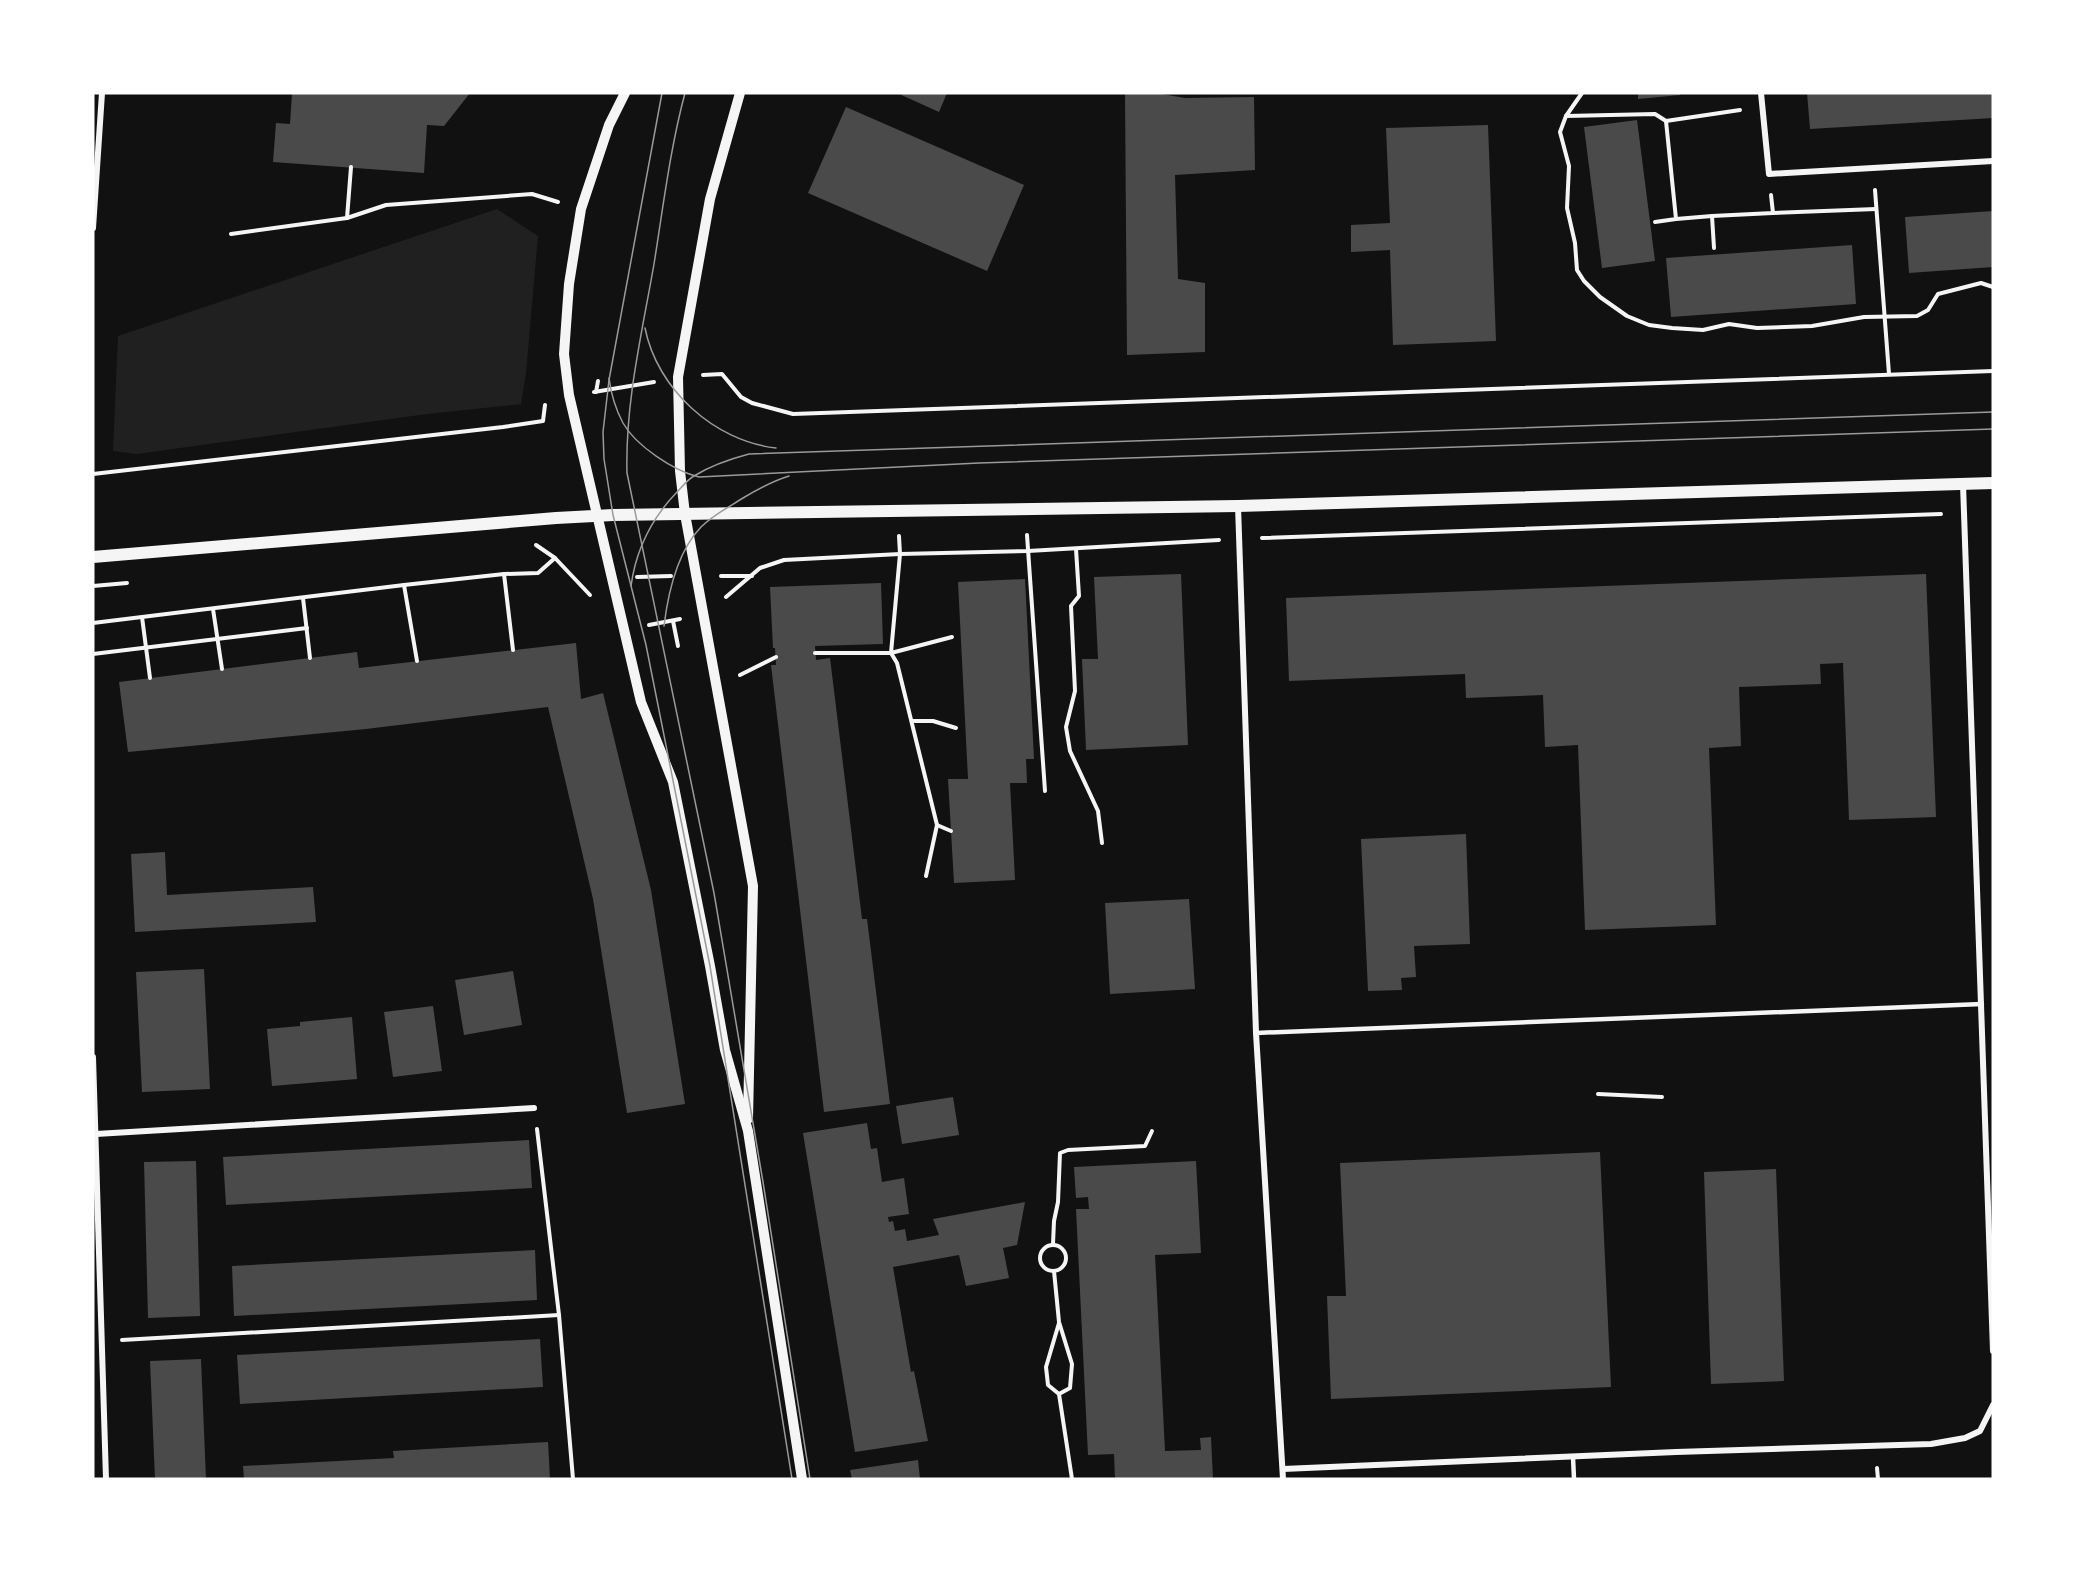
<svg xmlns="http://www.w3.org/2000/svg" width="2086" height="1572" font-family="'Asap Condensed',sans-serif">
	<style>
		.green { fill: #202020 }
		.building { fill: #4a4a4a }
		.lines { fill: none; stroke-linecap: round; stroke-linejoin: round }
		.path { stroke: #f5f5f5; stroke-width: 4 }
		.service { stroke: #f5f5f5; stroke-width: 4.5 }
		.minor { stroke: #f5f5f5; stroke-width: 6 }
		.tertiary { stroke: #f5f5f5; stroke-width: 10 }
		.secondary { stroke: #f5f5f5; stroke-width: 12 }
		.tram { stroke: #9a9a9a; stroke-width: 1.5 }
	</style>
	<rect width="100%" height="100%" fill="#111"/>
	<polygon class="green" points="497,209 538,236 526,373 521,404 427,414 137,454 113,451 118,336"/>
	<g class="building">
		<polygon points="292,93 470,93 444,126 427,125 424,173 273,162 276,123 290,124"/>
		<polygon points="897,93 947,93 939,112"/>
		<polygon points="1125,93 1156,93 1185,98 1254,97 1255,170 1175,175 1178,279 1205,283 1205,352 1127,355"/>
		<polygon points="1638,93 1680,93 1680,95 1638,99"/>
		<polygon points="1807,93 1993,93 1993,118 1810,129"/>
		<polygon points="846,107 1024,185 987,271 808,193"/>
		<polygon points="1637,120 1655,261 1602,268 1584,127"/>
		<polygon points="1488,125 1496,341 1393,345 1390,250 1351,252 1351,225 1390,223 1386,128"/>
		<polygon points="1993,211 1993,267 1909,273 1905,217"/>
		<polygon points="1852,245 1856,304 1671,317 1666,258"/>
		<polygon points="1181,574 1188,745 1086,750 1082,659 1098,659 1094,577"/>
		<polygon points="1926,574 1936,817 1849,820 1843,663 1820,664 1821,684 1739,687 1741,746 1709,748 1716,925 1585,930 1578,745 1545,747 1543,695 1466,698 1465,674 1289,681 1286,598"/>
		<polygon points="1025,579 1034,759 1026,759 1027,783 1010,783 1015,880 954,883 948,779 968,779 958,582"/>
		<polygon points="881,583 883,644 815,646 816,660 830,658 862,919 867,919 890,1104 824,1112 771,665 776,665 775,648 773,648 770,587"/>
		<polygon points="576,643 581,699 603,693 651,890 685,1104 627,1113 593,899 548,707 366,729 128,752 119,682 357,652 359,668"/>
		<polygon points="1466,834 1470,944 1414,946 1416,977 1401,978 1402,990 1368,991 1361,839"/>
		<polygon points="165,852 167,895 313,887 316,922 135,932 131,854"/>
		<polygon points="1189,899 1195,989 1110,994 1105,903"/>
		<polygon points="204,969 210,1089 142,1092 136,972"/>
		<polygon points="513,971 522,1025 464,1035 455,980"/>
		<polygon points="433,1006 442,1071 393,1077 384,1012"/>
		<polygon points="352,1017 357,1079 272,1086 267,1029 300,1026 300,1022"/>
		<polygon points="953,1097 959,1135 902,1144 896,1106"/>
		<polygon points="867,1123 871,1149 877,1148 882,1182 904,1178 909,1214 888,1217 889,1222 893,1221 895,1231 905,1229 907,1241 939,1235 933,1219 1025,1202 1017,1245 1003,1248 1009,1278 966,1286 959,1255 893,1267 911,1372 914,1371 928,1441 855,1452 803,1133"/>
		<polygon points="529,1140 532,1188 226,1205 223,1157"/>
		<polygon points="1600,1152 1611,1387 1331,1399 1327,1296 1346,1296 1340,1163"/>
		<polygon points="196,1161 200,1316 148,1318 144,1162"/>
		<polygon points="1196,1161 1201,1253 1155,1255 1165,1451 1201,1450 1200,1438 1211,1437 1213,1479 1115,1479 1114,1454 1088,1455 1076,1209 1089,1209 1088,1197 1076,1198 1074,1167"/>
		<polygon points="1776,1169 1784,1381 1711,1384 1704,1172"/>
		<polygon points="535,1250 537,1300 234,1316 232,1266"/>
		<polygon points="540,1339 543,1387 240,1404 237,1355"/>
		<polygon points="201,1359 206,1479 155,1479 150,1361"/>
		<polygon points="548,1442 550,1479 244,1479 243,1466 394,1458 393,1451"/>
		<polygon points="918,1460 920,1479 852,1479 850,1470"/>
	</g>
	<g class="lines">
		<g class="path">
			<polyline points="1582,93 1566,116 1560,132 1569,166 1567,208 1575,243 1577,270 1584,281 1600,297 1627,316 1649,325 1672,328 1703,330 1729,324 1757,328 1812,326 1864,317 1917,316 1928,310 1938,294 1981,283 1993,287"/>
			<polyline points="1566,116 1655,114 1666,121 1740,110"/>
			<polyline points="1875,190 1889,374"/>
			<polyline points="1773,213 1876,209"/>
			<polyline points="1712,216 1773,213 1771,195"/>
			<polyline points="347,218 351,167"/>
			<polyline points="1676,219 1712,216 1714,248"/>
			<polyline points="1655,222 1676,219 1666,121"/>
			<polyline points="231,234 347,218 386,205 532,194 558,202"/>
			<polyline points="703,375 722,374 741,397 752,403 793,414 1993,371"/>
			<polyline points="594,392 654,382"/>
			<polyline points="596,392 598,381"/>
			<polyline points="93,474 503,427 543,421 545,405"/>
			<polyline points="1027,535 1045,791"/>
			<polyline points="899,536 900,554 891,653 897,663 937,825 926,876"/>
			<polyline points="1262,538 1941,514"/>
			<polyline points="536,545 555,558 590,595"/>
			<polyline points="1076,549 1079,596 1071,606 1075,691 1066,727 1070,751 1098,811 1102,843"/>
			<polyline points="504,574 513,650"/>
			<polyline points="721,576 752,576"/>
			<polyline points="637,577 671,576"/>
			<polyline points="404,585 417,661"/>
			<polyline points="93,586 127,583"/>
			<polyline points="726,597 760,568 784,560 900,554 1028,551 1219,540"/>
			<polyline points="303,598 310,658"/>
			<polyline points="213,609 222,669"/>
			<polyline points="142,617 150,678"/>
			<polyline points="673,621 678,646"/>
			<polyline points="93,623 404,585 504,574 538,573 555,558"/>
			<polyline points="649,625 680,619"/>
			<polyline points="815,653 891,653 952,637"/>
			<polyline points="93,654 307,628"/>
			<polyline points="740,675 776,657"/>
			<polyline points="912,721 933,721 956,728"/>
			<polyline points="937,825 951,831"/>
			<polyline points="1598,1094 1662,1097"/>
			<polyline points="537,1129 559,1315 573,1479"/>
			<polyline points="1053,1244 1054,1221 1058,1202 1060,1153 1068,1150 1145,1146 1152,1131"/>
			<circle cx="1053" cy="1258" r="13"/>
			<polyline points="1054,1271 1059,1322 1072,1364 1070,1388 1059,1394 1072,1479"/>
			<polyline points="122,1340 559,1315"/>
			<polyline points="1059,1394 1048,1385 1046,1367 1059,1323"/>
			<polyline points="1877,1468 1878,1479"/>
		</g>
		<g class="service">
			<polyline points="1256,1033 1982,1004"/>
			<polyline points="1573,1457 1574,1479"/>
		</g>
		<g class="minor">
			<polyline points="1761,93 1769,174 1993,161"/>
			<polyline points="93,228 102,93"/>
			<polyline points="1963,484 1993,1351"/>
			<polyline points="1238,506 1256,1033 1283,1479"/>
			<polyline points="93,1057 106,1479"/>
			<polyline points="96,1134 534,1108"/>
			<polyline points="1283,1469 1676,1452 1931,1444 1965,1438 1980,1431 1993,1405"/>
		</g>
		<g class="tertiary">
			<polyline points="625,93 609,125 581,209 569,284 564,354 569,395 641,702 673,782 710,966 725,1050 748,1131 802,1479"/>
			<polyline points="740,93 710,199 678,377 680,471 685,514 753,886 748,1119"/>
		</g>
		<polyline class="secondary" points="93,557 556,518 613,515 1238,506 1993,483"/>
		<g class="tram">
			<polyline points="662,93 609,380 603,432 604,459 613,515 646,645 710,966 792,1479"/>
			<path d="M 685,93 C 670,149 663,208 654,264 C 642,333 625,403 627,473 L 714,893 L 763,1182 L 810,1479"/>
			<path d="M 645,328 C 657,389 714,441 776,448"/>
			<path d="M 609,378 C 611,394 615,408 623,423 C 636,446 674,471 699,477 L 979,463 L 1993,429"/>
			<path d="M 631,586 C 636,549 651,519 677,492 C 682,487 687,480 694,476 C 710,466 730,459 749,454 L 1993,412"/>
			<path d="M 664,626 C 668,593 677,552 701,527 C 713,515 729,507 743,498 C 758,489 773,481 789,476"/>
		</g>
	</g>
	<rect width="2086" height="1572" fill="none" stroke="#ffffff" stroke-width="189"/>
</svg>
